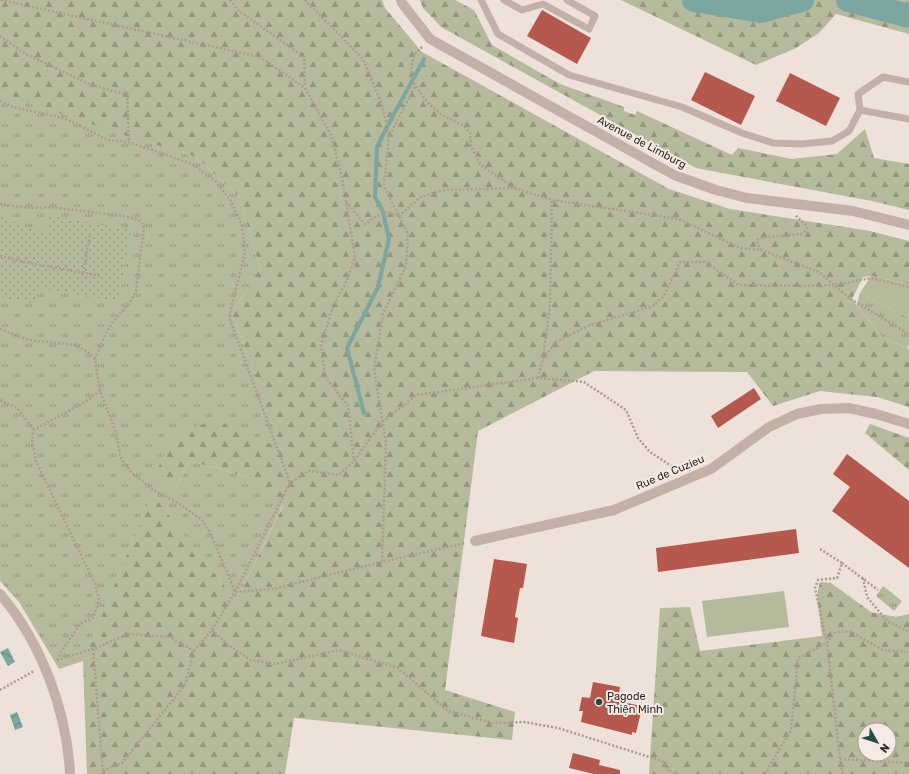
<svg xmlns="http://www.w3.org/2000/svg" width="909" height="774" font-family="Rubik,sans-serif">
	<style>
		.grass { fill: url(#grass-tufts) }
		.forest { fill: url(#forest-firs); fill-rule: evenodd }
		.garden { fill: url(#garden-dots) }
		.pitch { fill: #b4ba9b }
		.water { fill: url(#water-waves) }
		.lines { fill: none; stroke-linecap: round; stroke-linejoin: round }
		.stream { stroke: #7ca6a2; stroke-width: 4 }
		.river { stroke: #7ca6a2; stroke-width: 24 }
		.building { fill: #b5594e }
		.path { stroke: #af9a91; stroke-width: 2.5; stroke-dasharray: 2 2; stroke-linecap: butt }
		.service { stroke: #c3b0a7; stroke-width: 7 }
		.minor { stroke: #c3b0a7; stroke-width: 10 }
		.tertiary { stroke: #c3b0a7; stroke-width: 10 }
		.poi-dot { fill: #214c49; stroke: #f6ebe4; stroke-width: 1.5 }
		.labels { text-anchor: middle; stroke-width: 4; stroke-linejoin: round; paint-order: stroke }
		.street-label { font-size: 11px; fill: #312826; stroke: #f6ebe4 }
		.poi-label { font-size: 11px; fill: #312826; stroke: #f6ebe4; text-anchor: start }
	</style>
	<defs>
		<pattern id="grass-tufts" width="24" height="20" patternUnits="userSpaceOnUse"><rect width="24" height="20" fill="#b4ba9b"/><path d="M3 7l-1-3M5 7V3M7 7l1-3M15 17l-1-3M17 17v-4M19 17l1-3" fill="none" stroke="#93977e"/></pattern>
		<pattern id="forest-firs" width="22" height="20" patternUnits="userSpaceOnUse"><rect width="22" height="20" fill="#b4ba9b"/><path d="M5 1l3.5 6h-7zM16 11l3.5 6h-7z" fill="#93977e"/></pattern>
		<pattern id="garden-dots" width="8" height="8" patternUnits="userSpaceOnUse"><rect width="8" height="8" fill="#b4ba9b"/><path d="M2 2h.1M6 6h.1" fill="none" stroke="#93977e" stroke-width="1.8" stroke-linecap="round"/></pattern>
		<pattern id="water-waves" width="16" height="10" patternUnits="userSpaceOnUse"><rect width="16" height="10" fill="#7ca6a2"/><path d="M0 5q4-4 8 0t8 0" fill="none" stroke="#668784"/></pattern>
	</defs>
	<rect width="100%" height="100%" fill="#ede1d9"/>
	<g class="grass">
		<polygon points="0,93 196,157 239,196 260,268 232,313 283,449 175,433 175,489 190,461 247,477 283,505 236,601 152,495 83,661 59,669 19,602 0,581"/>
		<polygon points="860,293 909,318 909,345 907,348 882,337 857,305"/>
		<polygon points="883,586 902,601 894,611 876,596"/>
	</g>
	<g class="forest">
		<polygon points="0,0 382,0 385,8 422,52 669,189 730,209 870,231 909,241 909,284 871,276 863,277 852,299 882,337 909,349 909,407 877,397 820,391 773,406 747,372 594,371 478,431 445,690 515,712 512,740 294,718 285,774 87,774 83,661 152,494 236,601 283,506 247,477 190,461 175,489 153,478 175,433 216,420 282,449 232,313 260,268 239,196 196,157 124,135 0,93"/>
		<polygon points="420,0 455,0 474,10 492,45 560,84 624,107 624,111 635,115 637,111 732,155 738,148 792,159 837,154 865,129 874,158 909,164 909,210 872,201 696,168 441,27 423,8"/>
		<polygon points="621,0 753,0 761,3 762,0 909,0 909,34 836,14 819,33 796,48 756,65"/>
		<polygon points="870,424 909,438 909,470 865,433"/>
		<path d="M 820,582 L 831,583 L 871,612 L 896,617 L 909,614 L 909,774 L 649,774 L 660,608 L 690,607 L 700,651 L 822,636 L 817,595 ZM 865,730 L 889,730 L 889,754 L 865,754 Z"/>
	</g>
	<polygon class="garden" points="49,215 131,230 118,301 37,288 34,303 0,297 0,217 46,233"/>
	<g class="pitch">
		<polygon points="871,276 909,284 909,318 860,293"/>
		<polygon points="784,591 789,627 707,637 702,601"/>
	</g>
	<g class="water">
		<polygon points="8,648 15,662 8,666 0,652"/>
		<polygon points="17,712 23,727 15,730 10,715"/>
	</g>
	<g class="lines">
		<polyline class="stream" points="364,413 347,348 378,287 389,239 383,212 375,197 377,147 387,127 424,59"/>
		<g class="river">
			<polyline points="694,0 761,11 802,0"/>
			<polyline points="848,0 909,16"/>
		</g>
	</g>
	<g class="building">
		<polygon points="542,10 591,38 577,64 527,36"/>
		<polygon points="705,72 755,96 741,125 691,100"/>
		<polygon points="790,73 840,98 826,126 776,101"/>
		<polygon points="754,388 761,399 718,428 711,416"/>
		<polygon points="847,454 909,501 909,568 832,511 850,487 833,474"/>
		<polygon points="796,529 799,553 658,572 656,548"/>
		<polygon points="494,559 527,564 523,588 520,588 515,617 518,618 514,643 481,636"/>
		<polygon points="593,682 620,687 618,701 641,706 640,712 641,712 636,733 632,732 632,735 581,722 583,711 579,711 582,697 590,698"/>
		<polygon points="573,753 600,760 599,765 620,770 620,774 594,774 569,768"/>
	</g>
	<g class="lines">
		<g class="path">
			<polyline points="1,0 260,57 305,88 331,135 342,177 355,257 347,280 332,309 321,345 325,377 348,406 354,461"/>
			<polyline points="230,0 239,11 304,57 305,87"/>
			<polyline points="305,0 363,59 382,105 389,135 384,186 399,216 421,197 443,190 515,188"/>
			<polyline points="0,36 26,54 89,84 127,95 129,142"/>
			<polyline points="422,47 414,55 411,69 415,86 429,104 442,115 464,126 470,133 471,146 480,164 495,175 515,188 552,200 679,219 740,248 762,250 819,272 849,298 909,334"/>
			<polyline points="0,101 13,107 64,118 108,140 129,142 192,164 215,181 231,201 242,226 245,252 229,317 290,483"/>
			<polyline points="390,135 415,86"/>
			<polyline points="346,202 365,224 383,212 399,216 408,234 406,266 383,314 374,369 386,442 382,562"/>
			<polyline points="0,204 29,208 52,207 124,216 139,220 144,226 136,291 130,302 112,323 105,335 95,359"/>
			<polyline points="762,250 757,244 757,240 760,238 801,234 805,231 807,227 805,224 795,215"/>
			<polyline points="0,256 29,263 102,276"/>
			<polyline points="83,273 90,235"/>
			<polyline points="0,329 29,340 75,345 88,352 95,359 100,391 116,432 120,455 123,461 131,472 153,490 178,503 201,519 210,532 235,592 273,589 382,562 465,543"/>
			<polyline points="543,358 556,342 588,326 653,306 664,296 680,262 705,262 739,285 804,286 834,285 871,278 909,287"/>
			<polyline points="538,378 543,358 550,305 552,200"/>
			<polyline points="0,400 17,408 34,430"/>
			<polyline points="820,549 842,563 837,578 818,580 815,588 827,643 840,759 843,774"/>
			<polyline points="842,563 878,590"/>
			<polyline points="863,578 867,597 887,621 909,632"/>
			<polyline points="212,630 226,643 250,660 275,664 339,650 398,668 448,711 493,723 524,722 558,728 662,761 673,774"/>
			<polyline points="93,649 103,774"/>
			<polyline points="57,660 62,650 81,623 93,618 99,599 95,584 36,461 32,439 34,430 85,402 100,391"/>
			<polyline points="57,660 93,649 129,634 170,637 194,651"/>
			<polyline points="0,690 34,671"/>
			<polyline points="840,759 909,763"/>
			<polyline points="103,771 123,762 185,685 194,651 212,630 235,592 290,483 308,471 339,475 354,461 382,422 417,395 538,378 584,382 626,410 638,438 650,452 679,471"/>
			<polyline points="765,774 791,730 798,658 827,643 834,633 849,631 883,650 909,652"/>
		</g>
		<g class="service">
			<polyline points="481,0 498,34 569,75 682,107 742,133 773,143 801,144 832,141 849,131 860,110 858,94 883,77 909,82"/>
			<polyline points="504,0 522,10 543,4 589,29 595,16 567,0"/>
			<polyline points="860,110 909,119"/>
		</g>
		<g class="minor">
			<polyline points="475,541 614,510 711,469 769,427 797,414 821,409 849,408 876,414 909,424"/>
			<path d="M 0,594 C 41,642 67,711 70,774"/>
		</g>
		<polyline class="tertiary" points="401,0 402,3 430,39 674,175 716,190 747,198 853,211 909,225"/>
	</g>
	<circle class="poi-dot" cx="599" cy="702" r="4"/>
	<g class="labels">
		<g class="street-label">
			<text transform="translate(642 142) rotate(28)" y="4">Avenue de Limburg</text>
			<text transform="translate(670 472) rotate(-23)" y="4">Rue de Cuzieu</text>
		</g>
		<g class="poi-label">
			<text x="607" y="700">Pagode<tspan x="607" dy="13">Thiện Minh</tspan></text>
		</g>
	</g>
	<g transform="translate(877 742) rotate(129)"><circle r="19" fill="#f6ebe4" stroke="#a79d98"/>
	<path d="M0-3L7 15L0 10L-7 15Z" fill="#214c49"/>
	<text y="-6" font-size="11" font-weight="bold" text-anchor="middle" fill="#312826">N</text>
	</g>
</svg>
